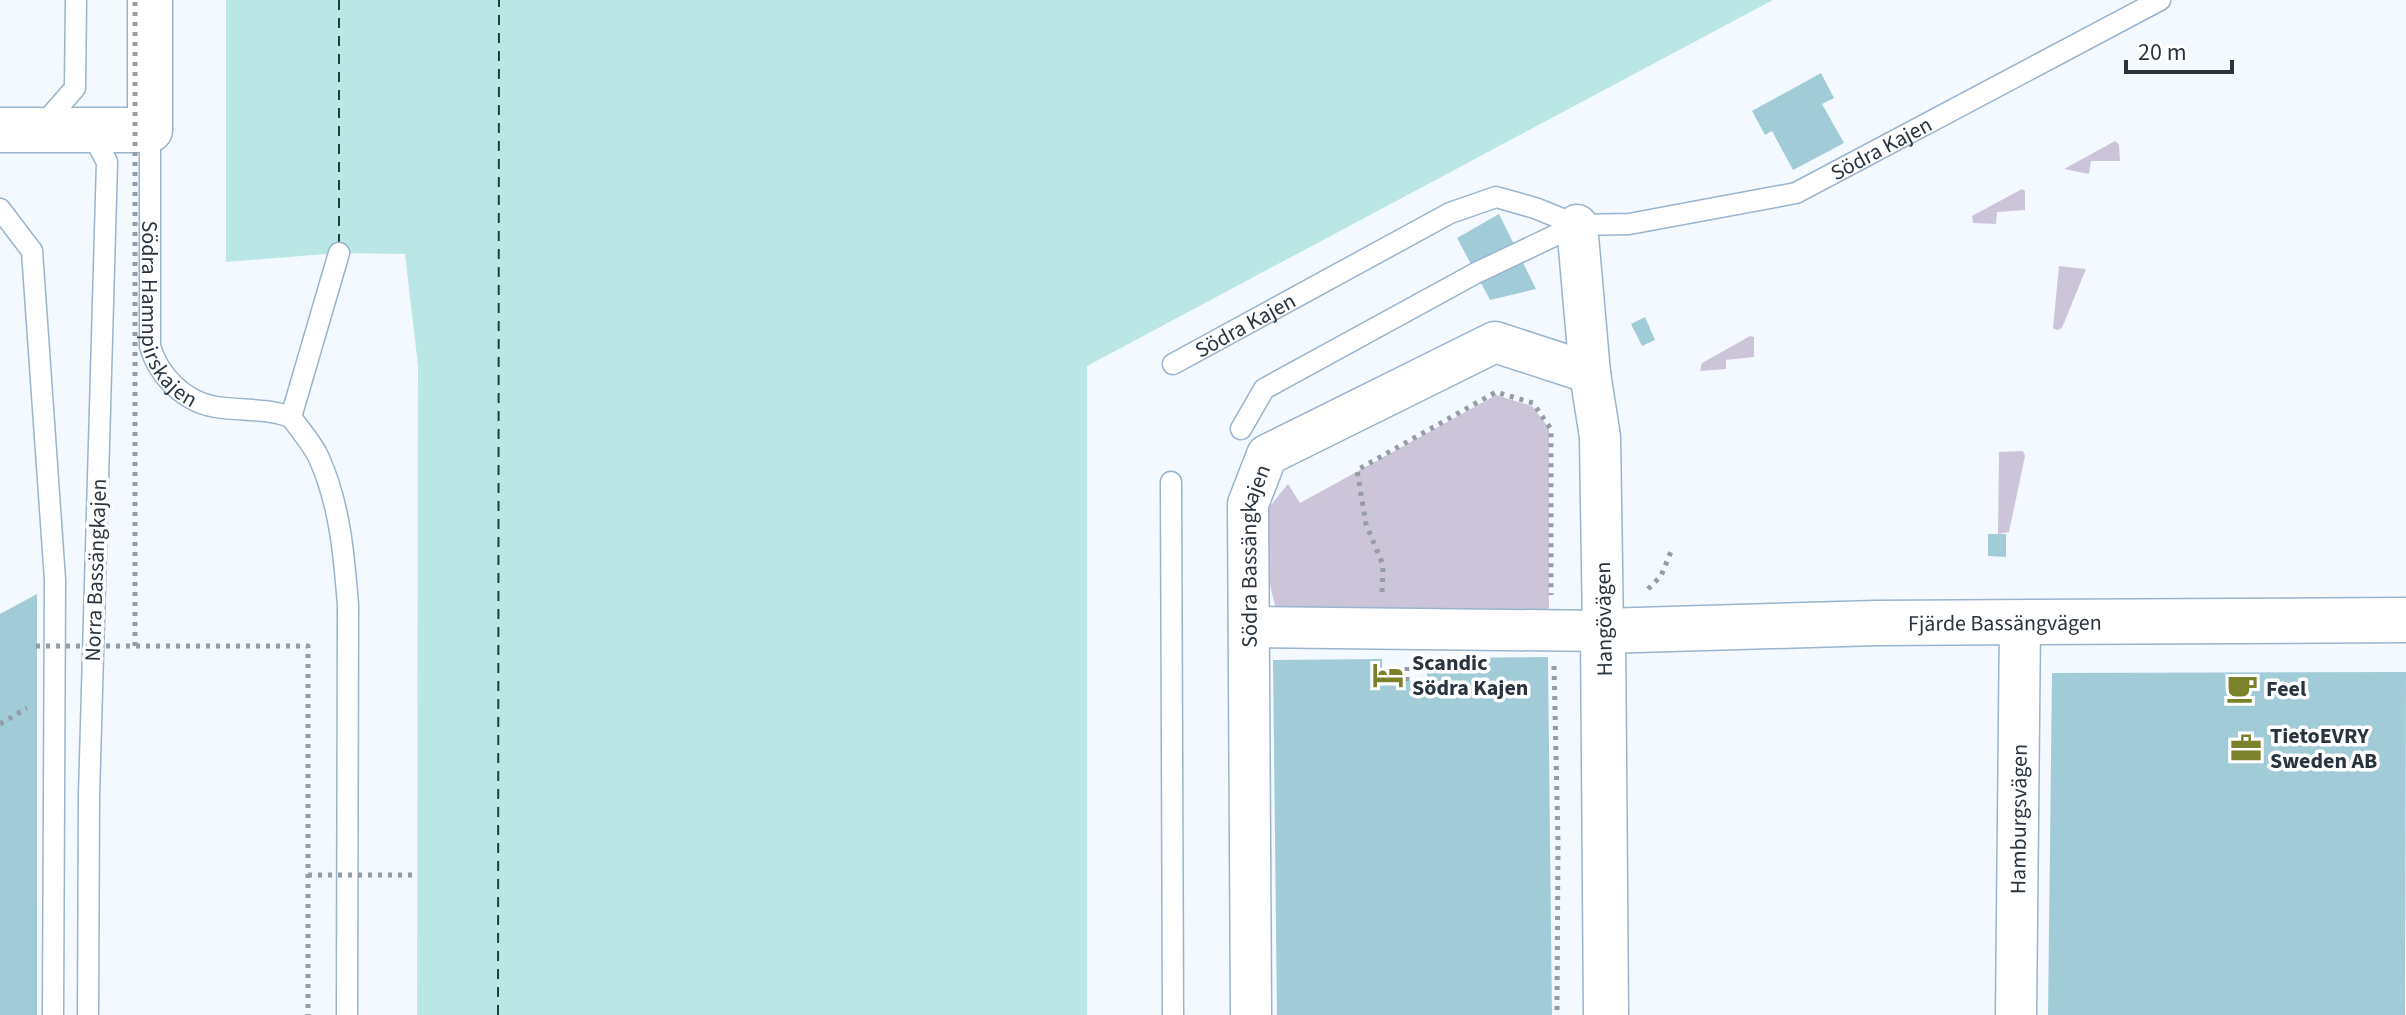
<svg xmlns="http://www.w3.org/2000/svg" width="2406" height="1015" font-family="'Source Sans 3',sans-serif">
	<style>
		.green { fill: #ccc5da }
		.water { fill: #bae7e5 }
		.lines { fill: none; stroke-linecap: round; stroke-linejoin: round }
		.ferry { stroke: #184140; stroke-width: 2; stroke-dasharray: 10 8; stroke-linecap: butt }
		.building { fill: #a2cbd8 }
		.service-casing { stroke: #99b4ce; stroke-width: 23 }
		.minor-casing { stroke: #99b4ce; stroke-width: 43 }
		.tertiary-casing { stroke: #99b4ce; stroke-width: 47 }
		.secondary-casing { stroke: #99b4ce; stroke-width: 47 }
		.path { stroke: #949ca4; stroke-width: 5; stroke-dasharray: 4 6; stroke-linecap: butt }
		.service { stroke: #fff; stroke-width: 20 }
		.minor { stroke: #fff; stroke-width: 40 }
		.tertiary { stroke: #fff; stroke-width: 44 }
		.secondary { stroke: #fff; stroke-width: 44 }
		.path-bridge { stroke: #949ca4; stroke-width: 5; stroke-dasharray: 4 6; stroke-linecap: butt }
		.labels { text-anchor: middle; stroke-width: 7; stroke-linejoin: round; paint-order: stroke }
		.street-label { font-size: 22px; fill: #29343e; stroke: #fff }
		.poi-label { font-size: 22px; font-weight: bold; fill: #29343e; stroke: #fff; text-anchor: start }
	</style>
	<rect width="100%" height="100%" fill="#f4f9ff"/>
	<g class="green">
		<polygon points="2115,141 2119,144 2120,161 2091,161 2089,174 2064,169"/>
		<polygon points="2022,189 2025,191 2025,210 1997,212 1996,224 1973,223 1972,216"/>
		<polygon points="2059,266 2086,269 2062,328 2057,330 2053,328"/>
		<polygon points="1750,336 1754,337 1754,357 1726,360 1726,369 1700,371 1702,363"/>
		<polygon points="1496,395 1532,406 1549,428 1549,608 1542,616 1277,614 1262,552 1270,506 1288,484 1300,503"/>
		<polygon points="2023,451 2025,456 2009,532 1998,534 1999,452"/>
	</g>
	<polygon class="water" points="226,0 1773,0 1087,366 1087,1015 417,1015 418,366 405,254 339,253 226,262"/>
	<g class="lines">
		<g class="ferry">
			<polyline points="339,0 339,243"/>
			<polyline points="498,1015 499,0"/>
		</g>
	</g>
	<g class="building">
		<polygon points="1821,73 1834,98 1822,104 1844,143 1793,170 1772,131 1765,135 1752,111"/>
		<polygon points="1499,214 1536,289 1490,300 1457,238"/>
		<polygon points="1645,317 1655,340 1642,346 1631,324"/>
		<polygon points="1988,534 2006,534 2006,557 1988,556"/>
		<polygon points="37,594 37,1015 0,1015 0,614"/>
		<polygon points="1548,657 1552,1015 1277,1015 1273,660 1382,659 1382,681 1427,681 1427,658"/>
		<polygon points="2406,672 2405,1015 2048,1015 2052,673"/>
	</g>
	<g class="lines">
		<defs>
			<g id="service">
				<polyline points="41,127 75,88 76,0"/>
				<path id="s1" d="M 150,130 L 150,346 C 158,375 184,402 216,407 C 242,411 266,408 291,417"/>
				<polyline points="0,209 32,251 55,580 53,1015"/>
				<path id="s2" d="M 1173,364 L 1450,213 L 1496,197 L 1535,208 L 1577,225 L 1629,224 L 1796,193 L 2160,0"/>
				<path d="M 291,417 C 300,430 312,443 319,458 C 340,505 344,555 348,605 L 347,1015"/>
				<polyline points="291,417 339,253"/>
				<polyline points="1241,429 1264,389 1476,273 1577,225"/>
				<polyline points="1171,482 1173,1015"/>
				<polyline points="88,1015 89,795 107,162 90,130"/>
			</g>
			<g id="minor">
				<polyline points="1249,627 1603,631 1600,437 1590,373 1577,225"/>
				<path id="s3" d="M 1251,1015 L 1248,504 L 1267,455 L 1495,342 L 1590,373"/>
				<path id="s4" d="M 2016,1015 L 2020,622"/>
			</g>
			<g id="tertiary">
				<path id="s5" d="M 1606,1015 L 1603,631 L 1876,623 L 2406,620"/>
			</g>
			<polyline id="secondary" points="0,130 150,130 150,0"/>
		</defs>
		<use href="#service" class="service-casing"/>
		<use href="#minor" class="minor-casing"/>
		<use href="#tertiary" class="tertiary-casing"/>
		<use href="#secondary" class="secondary-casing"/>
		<g class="path">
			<polyline points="1648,589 1661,576 1672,549"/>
			<polyline points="1382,592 1383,565 1366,524 1357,470 1496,392 1533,403 1551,429 1551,595"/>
			<polyline points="1554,666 1558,842 1557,1015"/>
			<polyline points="1407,681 1407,666"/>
			<polyline points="0,724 27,708"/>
		</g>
		<use href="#service" class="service"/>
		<use href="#minor" class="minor"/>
		<use href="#tertiary" class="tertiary"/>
		<use href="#secondary" class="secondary"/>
		<g class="path-bridge">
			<polyline points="36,646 308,646 308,1015"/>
			<polyline points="135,646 135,0"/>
			<polyline points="308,875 417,875"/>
		</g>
	</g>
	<defs>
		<symbol id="hotel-bare" viewBox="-9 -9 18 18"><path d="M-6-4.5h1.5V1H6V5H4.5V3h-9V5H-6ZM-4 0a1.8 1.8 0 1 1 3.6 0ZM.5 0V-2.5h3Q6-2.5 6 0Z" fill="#7c812c" stroke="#fff" stroke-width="2.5" paint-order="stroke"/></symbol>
		<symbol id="cafe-bare" viewBox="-9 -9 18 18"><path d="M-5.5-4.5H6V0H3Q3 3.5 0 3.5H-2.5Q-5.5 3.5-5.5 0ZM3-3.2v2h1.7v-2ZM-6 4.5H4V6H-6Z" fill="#7c812c" stroke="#fff" stroke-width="2.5" paint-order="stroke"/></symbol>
		<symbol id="office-bare" viewBox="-9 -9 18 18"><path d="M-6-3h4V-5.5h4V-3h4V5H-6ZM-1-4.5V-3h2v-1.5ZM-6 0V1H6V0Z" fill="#7c812c" stroke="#fff" stroke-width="2.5" paint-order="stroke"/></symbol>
	</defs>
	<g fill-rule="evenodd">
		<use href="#hotel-bare" x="1366" y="653" width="44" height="44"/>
		<use href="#cafe-bare" x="2220" y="666" width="44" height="44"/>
		<use href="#office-bare" x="2224" y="726" width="44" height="44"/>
	</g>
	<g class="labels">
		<g class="street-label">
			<text dy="8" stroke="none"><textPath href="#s2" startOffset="768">Södra Kajen</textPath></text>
			<text dy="8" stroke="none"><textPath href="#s1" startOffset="190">Södra Hamnpirskajen</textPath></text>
			<text dy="8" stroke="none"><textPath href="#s2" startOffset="82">Södra Kajen</textPath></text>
			<text dy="8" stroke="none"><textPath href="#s3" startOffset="460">Södra Bassängkajen</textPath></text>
			<text transform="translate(95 570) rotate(-88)" y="8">Norra Bassängkajen</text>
			<text transform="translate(1603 619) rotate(-91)" y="8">Hangövägen</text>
			<text dy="8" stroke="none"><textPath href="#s5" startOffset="786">Fjärde Bassängvägen</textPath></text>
			<text dy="8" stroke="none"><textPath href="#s4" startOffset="196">Hamburgsvägen</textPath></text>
		</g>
		<g class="poi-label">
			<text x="1412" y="670">Scandic<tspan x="1412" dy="25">Södra Kajen</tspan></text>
			<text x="2266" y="696">Feel</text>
			<text x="2270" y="743">TietoEVRY<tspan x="2270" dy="25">Sweden AB</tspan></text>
		</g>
	</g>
	<path d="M2126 60v12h106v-12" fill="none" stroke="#29343e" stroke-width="4"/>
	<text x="2138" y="60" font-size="24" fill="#29343e" stroke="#ffffff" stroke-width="6" paint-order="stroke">20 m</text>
</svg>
